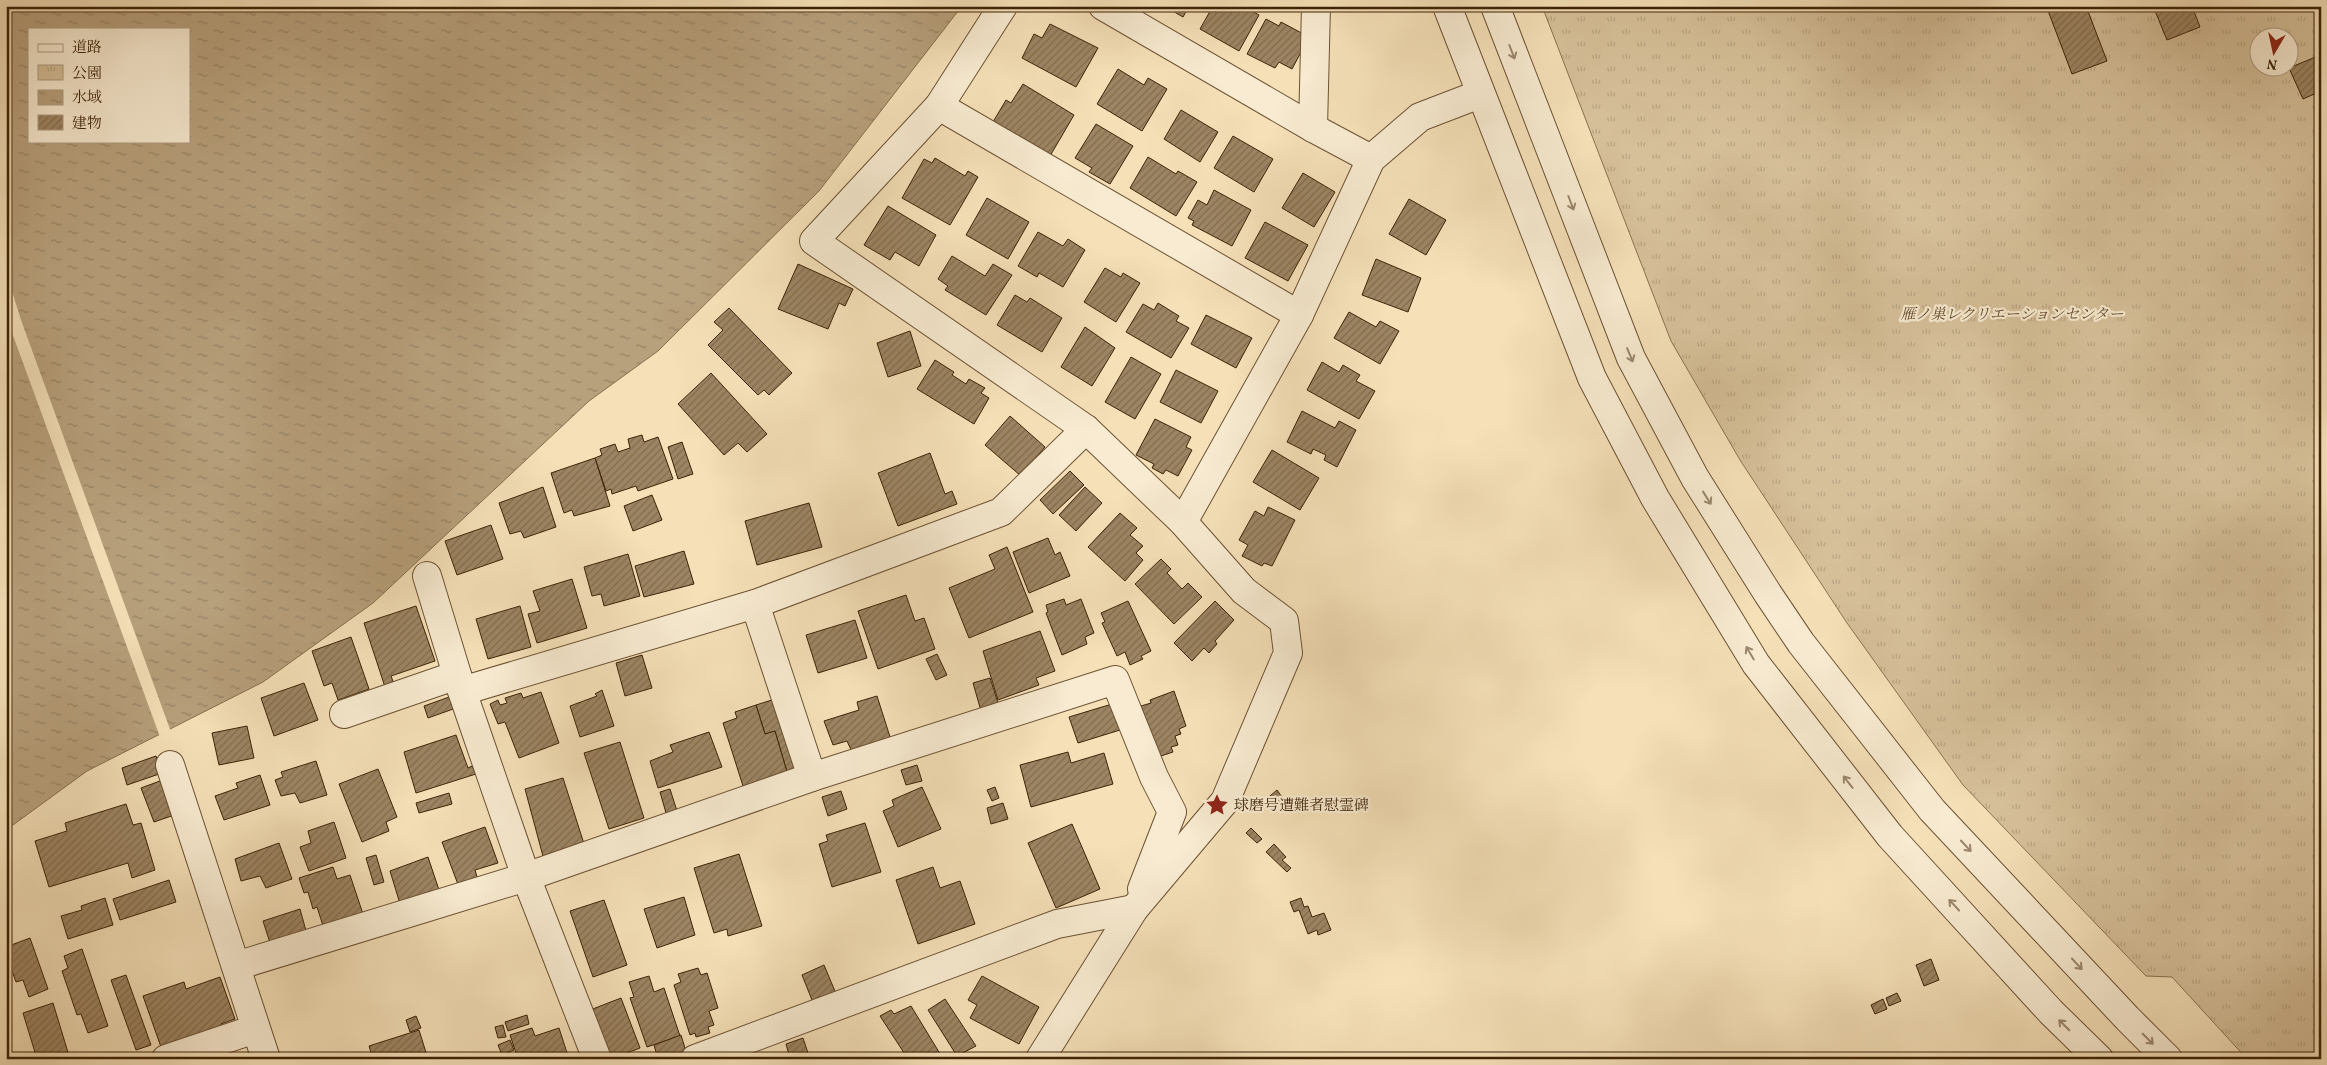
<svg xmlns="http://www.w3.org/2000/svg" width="2327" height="1065" font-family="Vollkorn,'Noto Serif JP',serif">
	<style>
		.park { fill: url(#park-tufts); stroke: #8a7250; fill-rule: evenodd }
		.water { fill: url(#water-ripples); stroke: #876e4d; fill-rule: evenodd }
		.pier { fill: #f5e0b8 }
		.building { fill: url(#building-hatch); stroke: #3e2307 }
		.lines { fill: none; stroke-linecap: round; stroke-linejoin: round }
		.minor-casing { stroke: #6c5233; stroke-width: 30 }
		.tertiary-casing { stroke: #6c5233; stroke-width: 30 }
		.minor { stroke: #f8ebd1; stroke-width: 28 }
		.tertiary { stroke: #f8ebd1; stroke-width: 28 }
		.oneway { stroke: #9b876c }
		.labels { text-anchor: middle; stroke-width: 4.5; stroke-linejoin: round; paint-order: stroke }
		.park-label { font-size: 15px; font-style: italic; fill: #644a2c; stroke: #f8ebd1 }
		.poi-label { font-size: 15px; fill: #3e2307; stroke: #f8ebd1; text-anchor: start }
	</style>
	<defs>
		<pattern id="park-tufts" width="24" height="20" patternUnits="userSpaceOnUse" patternTransform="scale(1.25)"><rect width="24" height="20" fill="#d6c09a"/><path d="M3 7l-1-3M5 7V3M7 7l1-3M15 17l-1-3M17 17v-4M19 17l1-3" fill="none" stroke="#b9a583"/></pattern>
		<pattern id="water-ripples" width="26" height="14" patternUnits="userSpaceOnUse" patternTransform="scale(1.25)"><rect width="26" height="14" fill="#b7a07c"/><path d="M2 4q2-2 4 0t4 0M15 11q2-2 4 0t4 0" fill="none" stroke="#968264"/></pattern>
		<pattern id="building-hatch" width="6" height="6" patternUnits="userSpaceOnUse" patternTransform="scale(1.25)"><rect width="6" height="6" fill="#9d8563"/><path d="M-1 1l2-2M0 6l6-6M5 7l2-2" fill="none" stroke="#816c50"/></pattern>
	</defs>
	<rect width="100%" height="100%" fill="#f5e0b8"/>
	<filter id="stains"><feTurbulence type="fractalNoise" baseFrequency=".004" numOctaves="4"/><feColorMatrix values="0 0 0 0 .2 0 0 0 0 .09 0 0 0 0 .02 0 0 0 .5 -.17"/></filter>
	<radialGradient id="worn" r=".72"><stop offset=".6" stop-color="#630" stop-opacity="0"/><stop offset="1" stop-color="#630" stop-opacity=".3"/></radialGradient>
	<path class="park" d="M 1542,6 L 2321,6 L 2321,1059 L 2247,1059 L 2172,977 L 2146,976 L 1963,785 L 1847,623 L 1740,460 L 1671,341 ZM 2260,38 L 2290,38 L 2290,68 L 2260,68 Z"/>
	<path class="water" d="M 6,6 L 962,6 L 819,191 L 658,351 L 589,401 L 373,603 L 263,682 L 87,771 L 6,830 ZM 29,29 L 189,29 L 189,141 L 29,141 Z"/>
	<polygon class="pier" points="6,272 21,320 171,732 160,737 11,330 6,313"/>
	<g class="building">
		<polygon points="1164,6 1189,6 1183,17"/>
		<polygon points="1213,6 1252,6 1250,10 1259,15 1239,51 1200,29"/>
		<polygon points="2052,6 2086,6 2107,61 2072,74 2047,8"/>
		<polygon points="2153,6 2192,6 2200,27 2167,40"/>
		<polygon points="1266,19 1279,26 1281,22 1309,37 1292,69 1279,62 1275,68 1247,54"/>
		<polygon points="1050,24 1098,48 1076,87 1022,58 1034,34 1042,38"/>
		<polygon points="2318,56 2321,63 2321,91 2303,99 2289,68"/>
		<polygon points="1118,69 1144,85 1148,78 1167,89 1142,131 1097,104"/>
		<polygon points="1023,84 1074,115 1050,156 993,122 1006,100 1011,103"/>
		<polygon points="1181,110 1218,132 1200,162 1164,139"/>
		<polygon points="1096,124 1133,146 1110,184 1089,172 1092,168 1075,158"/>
		<polygon points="1233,136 1273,159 1254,192 1214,168"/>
		<polygon points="1148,157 1176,174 1178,171 1197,182 1176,216 1130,188"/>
		<polygon points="935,158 965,176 968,171 978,177 950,225 902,198 924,159 932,163"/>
		<polygon points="1303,173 1335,192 1314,227 1282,208"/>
		<polygon points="1214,190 1251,210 1232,246 1192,225 1194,221 1188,218 1198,200 1207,205"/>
		<polygon points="987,198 1029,222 1008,259 966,235"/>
		<polygon points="1409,199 1446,220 1426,255 1389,234"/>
		<polygon points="888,206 936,235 919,266 895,252 890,260 864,245"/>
		<polygon points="1265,222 1308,245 1288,281 1245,258"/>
		<polygon points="1038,232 1063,246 1068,239 1085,250 1063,287 1039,273 1037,277 1018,266"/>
		<polygon points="952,256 985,276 993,264 1012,275 986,315 945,290 948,286 938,279"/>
		<polygon points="1376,259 1421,278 1408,312 1362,295"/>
		<polygon points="798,264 853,289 845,306 839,303 828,329 778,309"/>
		<polygon points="1105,268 1121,277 1123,273 1140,283 1116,322 1084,302"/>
		<polygon points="1015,295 1027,302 1030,298 1062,318 1042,352 997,325"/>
		<polygon points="1158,303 1179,316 1176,321 1189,328 1171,358 1126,332 1143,304 1154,310"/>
		<polygon points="729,308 792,373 769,395 764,390 758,395 708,345 723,330 714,322"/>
		<polygon points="1349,312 1376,327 1380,321 1399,331 1380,364 1334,338"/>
		<polygon points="1206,315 1252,338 1236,368 1191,344"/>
		<polygon points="1085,327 1115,348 1092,386 1061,367"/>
		<polygon points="910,331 921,366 888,377 877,343"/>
		<polygon points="1131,357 1161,374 1135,419 1105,402"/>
		<polygon points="935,360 954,372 952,375 966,384 969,379 985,388 981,393 989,398 974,424 917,389"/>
		<polygon points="1322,362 1339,372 1343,365 1360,375 1356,381 1375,391 1359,419 1307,390"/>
		<polygon points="1176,370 1218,391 1201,423 1160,402"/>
		<polygon points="711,373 767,434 747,452 738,443 724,455 678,404"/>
		<polygon points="1302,411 1335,428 1339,421 1356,430 1337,467 1324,460 1326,455 1313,449 1311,454 1287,442"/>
		<polygon points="1010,416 1045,447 1021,476 985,445"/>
		<polygon points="1155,419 1191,437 1186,447 1192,450 1178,476 1166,470 1163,474 1152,468 1154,464 1136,455"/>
		<polygon points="642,435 644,442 658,437 673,479 638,491 636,486 612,494 611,489 606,491 595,458 602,455 600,449 615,444 618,452 630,448 628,439"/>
		<polygon points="682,442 693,474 678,479 668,447"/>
		<polygon points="1272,450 1319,478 1300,510 1253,482"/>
		<polygon points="930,453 945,494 952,491 957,504 898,526 878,473"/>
		<polygon points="595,458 610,506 574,516 572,510 564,513 551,473"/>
		<polygon points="1070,471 1084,485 1053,514 1040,500"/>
		<polygon points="543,487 556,527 524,538 521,531 510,534 499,503"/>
		<polygon points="1085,487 1102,503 1076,531 1059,515"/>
		<polygon points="652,495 662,520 633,531 624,506"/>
		<polygon points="809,503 822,547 757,565 745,521"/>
		<polygon points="1268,507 1295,520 1272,566 1264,563 1262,566 1242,556 1248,545 1239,540 1255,511 1264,516"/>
		<polygon points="1120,513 1137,528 1130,535 1143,546 1136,553 1143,560 1125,581 1088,547"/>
		<polygon points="491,525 503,559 457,575 445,541"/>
		<polygon points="1048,538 1055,555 1060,552 1070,576 1029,593 1013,552"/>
		<polygon points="1007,547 1033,612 969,638 949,588 995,569 989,555"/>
		<polygon points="684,551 694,584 644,597 635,566"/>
		<polygon points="628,554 640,596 604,606 601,594 592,596 584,567"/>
		<polygon points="1161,559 1171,569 1167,573 1182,589 1188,583 1202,597 1174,624 1135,584"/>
		<polygon points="572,579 587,628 537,643 528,614 540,611 533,591"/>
		<polygon points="906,595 915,621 924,618 935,649 878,669 858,611"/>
		<polygon points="1064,599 1066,605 1081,599 1094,633 1085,637 1087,644 1062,655 1046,613 1048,612 1046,605"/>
		<polygon points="1128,601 1151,651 1141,656 1143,659 1130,665 1125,652 1117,656 1102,623 1105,622 1101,613"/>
		<polygon points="1215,601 1234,620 1215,641 1217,644 1209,653 1204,648 1192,661 1174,643"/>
		<polygon points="416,606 435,661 391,676 394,684 385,687 364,623"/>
		<polygon points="520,606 531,647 488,659 476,619"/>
		<polygon points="855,620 867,658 818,673 806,635"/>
		<polygon points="1040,631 1055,671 1036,678 1039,685 998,700 983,651"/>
		<polygon points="351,637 369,689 338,700 332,683 324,686 312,651"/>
		<polygon points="937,654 947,675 936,680 926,659"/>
		<polygon points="642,655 652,688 625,696 616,663"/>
		<polygon points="990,678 999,706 981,711 973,683"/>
		<polygon points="304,683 318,720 274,736 261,698"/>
		<polygon points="602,690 614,726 580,737 570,706 597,696 595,694"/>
		<polygon points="1174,691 1186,726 1179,729 1181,734 1175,736 1178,745 1171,747 1173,752 1158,757 1141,706 1151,703 1150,700"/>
		<polygon points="541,692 559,743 519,758 505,722 498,724 490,704 498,700 500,705 507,703 505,698 521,693 523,698"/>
		<polygon points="452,696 456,708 428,718 424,706"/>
		<polygon points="877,696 891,740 852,752 847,741 833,745 824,721 859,710 857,702"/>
		<polygon points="775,699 797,769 787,772 775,731 765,734 756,705"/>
		<polygon points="1112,704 1120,730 1078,743 1069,717"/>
		<polygon points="756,705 765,734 775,731 787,772 743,786 723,723 737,718 735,712"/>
		<polygon points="247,726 254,758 219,765 212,733"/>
		<polygon points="709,732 722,767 658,788 650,761 673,752 670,745"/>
		<polygon points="456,735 468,768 472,766 476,774 416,793 404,752"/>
		<polygon points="620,742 644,818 609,829 584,753"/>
		<polygon points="1068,752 1071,763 1104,753 1113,784 1031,807 1020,765"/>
		<polygon points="156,756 162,773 127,785 122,768"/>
		<polygon points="316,761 327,795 300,803 295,793 281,796 275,780 283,777 281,772"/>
		<polygon points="917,765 922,781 906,785 901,770"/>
		<polygon points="378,769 397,817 386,822 389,831 362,842 339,784"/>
		<polygon points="260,775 270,805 224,820 215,796 238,788 236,783"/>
		<polygon points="168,778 180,813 154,822 141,788"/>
		<polygon points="563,778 585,847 544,860 525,789"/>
		<polygon points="922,787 941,829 898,847 883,811 894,806 892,800"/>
		<polygon points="995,787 999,798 992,801 987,790"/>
		<polygon points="670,789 677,811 666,813 660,792"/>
		<polygon points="1277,790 1284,800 1271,811 1264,801"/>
		<polygon points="841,791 847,809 828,816 822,797"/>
		<polygon points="449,793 452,804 419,813 416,803"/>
		<polygon points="1003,803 1008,819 991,824 987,808"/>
		<polygon points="126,804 133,825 141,823 155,870 132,878 128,863 49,887 35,841 67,831 65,823"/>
		<polygon points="334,822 346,858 309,871 300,847 311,843 308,831"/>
		<polygon points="865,823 881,872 832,887 819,844 828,841 826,835"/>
		<polygon points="1072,824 1100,889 1056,908 1028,843"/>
		<polygon points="485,827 498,863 475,870 478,880 459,887 442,842"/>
		<polygon points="1251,828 1262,839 1257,843 1246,833"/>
		<polygon points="279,843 292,879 266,888 260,876 241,881 235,859"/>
		<polygon points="1274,844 1286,857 1282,860 1291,868 1287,872 1266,852"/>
		<polygon points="739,854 762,926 728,936 727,929 714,933 694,868"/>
		<polygon points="376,855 384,882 374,885 366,858"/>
		<polygon points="428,857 441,896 401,907 390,871"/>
		<polygon points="333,867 337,879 350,875 365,920 325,932 317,907 313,909 308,892 304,893 299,878"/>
		<polygon points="933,867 940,888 960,881 975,924 918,944 896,880"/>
		<polygon points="169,880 176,902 120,920 113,899"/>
		<polygon points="684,897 695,935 657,948 644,909"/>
		<polygon points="105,898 113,925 68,939 61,916 82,910 81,906"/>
		<polygon points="1301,898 1304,907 1308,906 1312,917 1324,913 1331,930 1318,935 1317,930 1308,934 1299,910 1294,912 1290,902"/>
		<polygon points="604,900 627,965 593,977 570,911"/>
		<polygon points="300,909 308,938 272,949 263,921"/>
		<polygon points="30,938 48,989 29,997 23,980 16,982 6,954 6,947"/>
		<polygon points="82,949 108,1026 88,1033 81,1014 77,1015 62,971 68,968 64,956"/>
		<polygon points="1931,959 1939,980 1924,986 1916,965"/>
		<polygon points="824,965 837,996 814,1005 802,975"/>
		<polygon points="698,968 701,975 707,973 718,1008 709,1011 714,1025 708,1027 710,1033 696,1037 695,1033 690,1035 674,985 681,982 678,974"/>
		<polygon points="126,975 151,1045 136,1050 111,980"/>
		<polygon points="649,976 654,992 664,988 680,1036 647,1047 630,998 634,997 629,982"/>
		<polygon points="982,976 1039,1007 1019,1044 970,1018 977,1005 968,1000"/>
		<polygon points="220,977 235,1019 221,1024 224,1032 161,1047 143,996 184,982 186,989"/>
		<polygon points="1897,993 1901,1001 1889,1006 1886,998"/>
		<polygon points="621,998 640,1048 611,1059 585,1012"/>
		<polygon points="945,999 976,1046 957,1056 928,1010"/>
		<polygon points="1883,999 1887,1009 1875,1014 1871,1005"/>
		<polygon points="53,1003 70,1059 37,1059 23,1013"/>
		<polygon points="911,1006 942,1057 939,1059 908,1059 880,1016 891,1010 894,1014"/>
		<polygon points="527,1015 529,1024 508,1031 505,1022"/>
		<polygon points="416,1016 421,1028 410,1032 406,1020"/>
		<polygon points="503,1025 506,1037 498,1038 495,1027"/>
		<polygon points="532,1028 535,1036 559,1028 569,1059 518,1059 510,1035"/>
		<polygon points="419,1030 428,1059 373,1059 369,1046"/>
		<polygon points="681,1035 688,1058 658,1059 654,1045"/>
		<polygon points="803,1038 810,1059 790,1059 786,1044"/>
		<polygon points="510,1040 514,1050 502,1055 498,1045"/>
		<polygon points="875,1053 877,1058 881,1056 882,1059 857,1059"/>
	</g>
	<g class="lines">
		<defs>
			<g id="minor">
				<polyline points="1003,6 939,106 814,241 1086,429 1183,522 1244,591 1284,621 1288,653 1225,801 1134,909 1040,1059"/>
				<polyline points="1103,6 1313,128 1371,159"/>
				<polyline points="939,106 1299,315"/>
				<polyline points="1313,128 1316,6"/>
				<polyline points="1183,522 1299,315 1371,159 1420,117 1480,94"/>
				<polyline points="427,576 462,691"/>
				<polyline points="755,604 812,777"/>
				<polyline points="344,714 457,675"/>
				<polyline points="170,765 266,1059"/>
				<polyline points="236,966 526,877 812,777 1115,680 1154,777 1172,812 1142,889"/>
				<polyline points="166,1059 255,1029"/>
				<polyline points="597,1059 526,877 462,691 755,604 1001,512 1086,429"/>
				<polyline points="695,1059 1057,924 1134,909"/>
			</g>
			<g id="tertiary">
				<polyline points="1447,6 1592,378 1655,498 1756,664 1890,836 2051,1012 2099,1059"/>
				<polyline points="1495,6 1631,358 1695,478 1768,594 1801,643 1932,810 2128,1019 2168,1059"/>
			</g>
		</defs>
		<use href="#minor" class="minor-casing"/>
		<use href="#tertiary" class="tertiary-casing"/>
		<use href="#minor" class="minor"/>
		<use href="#tertiary" class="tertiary"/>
	</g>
	<defs><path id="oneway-shaft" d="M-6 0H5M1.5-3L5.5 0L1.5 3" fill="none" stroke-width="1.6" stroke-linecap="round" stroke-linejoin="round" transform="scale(1.25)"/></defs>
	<g class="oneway">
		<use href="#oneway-shaft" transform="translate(1512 52) rotate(69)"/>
		<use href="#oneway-shaft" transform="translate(1571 203) rotate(69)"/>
		<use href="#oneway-shaft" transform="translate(1630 355) rotate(67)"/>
		<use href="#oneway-shaft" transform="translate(1707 498) rotate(58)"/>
		<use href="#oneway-shaft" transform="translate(1750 653) rotate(-121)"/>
		<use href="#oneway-shaft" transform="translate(1848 782) rotate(-128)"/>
		<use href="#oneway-shaft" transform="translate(1966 846) rotate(47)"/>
		<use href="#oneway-shaft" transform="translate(1954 905) rotate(-133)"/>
		<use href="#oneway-shaft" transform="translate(2077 964) rotate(47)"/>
		<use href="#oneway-shaft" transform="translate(2064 1025) rotate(-135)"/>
		<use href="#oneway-shaft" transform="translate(2148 1039) rotate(45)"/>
	</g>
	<defs>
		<symbol id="sight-bare" viewBox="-9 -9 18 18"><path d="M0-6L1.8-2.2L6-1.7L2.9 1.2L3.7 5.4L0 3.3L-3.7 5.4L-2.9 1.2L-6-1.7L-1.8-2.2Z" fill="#8f2418" stroke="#f8ebd1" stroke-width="2.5" paint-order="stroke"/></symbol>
	</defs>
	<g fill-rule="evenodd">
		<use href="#sight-bare" x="1201" y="789" width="32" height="32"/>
	</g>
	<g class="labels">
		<g class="park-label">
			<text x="2012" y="319">雁ノ巣レクリエーションセンター</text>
		</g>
		<g class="poi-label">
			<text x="1234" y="810">球磨号遭難者慰霊碑</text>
		</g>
	</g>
	<rect width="2327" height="1065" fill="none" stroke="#f5e0b8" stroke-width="25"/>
	<rect x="8" y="8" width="2312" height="1050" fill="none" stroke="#3e2307" stroke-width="2.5"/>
	<rect x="12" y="12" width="2302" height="1040" fill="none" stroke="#3e2307"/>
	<rect x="28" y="28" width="162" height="115" fill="#f8ebd1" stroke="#ae9b80"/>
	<rect x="38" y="44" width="25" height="8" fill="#f8ebd1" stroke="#ae9b80"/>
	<text x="72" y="52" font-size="15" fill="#3e2307">道路</text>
	<rect x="38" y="65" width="25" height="15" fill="url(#park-tufts)" stroke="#ae9b80"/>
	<text x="72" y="78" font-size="15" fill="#3e2307">公園</text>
	<rect x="38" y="90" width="25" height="15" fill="url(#water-ripples)" stroke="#ae9b80"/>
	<text x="72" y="102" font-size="15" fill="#3e2307">水域</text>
	<rect x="38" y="115" width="25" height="15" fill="url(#building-hatch)" stroke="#ae9b80"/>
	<text x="72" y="128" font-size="15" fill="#3e2307">建物</text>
	<g transform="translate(2274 52) rotate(189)"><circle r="24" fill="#f8ebd1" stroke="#ae9b80"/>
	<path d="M0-4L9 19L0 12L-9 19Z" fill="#8f2418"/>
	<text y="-8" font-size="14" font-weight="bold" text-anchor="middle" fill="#3e2307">N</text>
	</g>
	<rect width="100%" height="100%" filter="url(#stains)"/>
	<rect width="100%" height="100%" fill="url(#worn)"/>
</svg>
